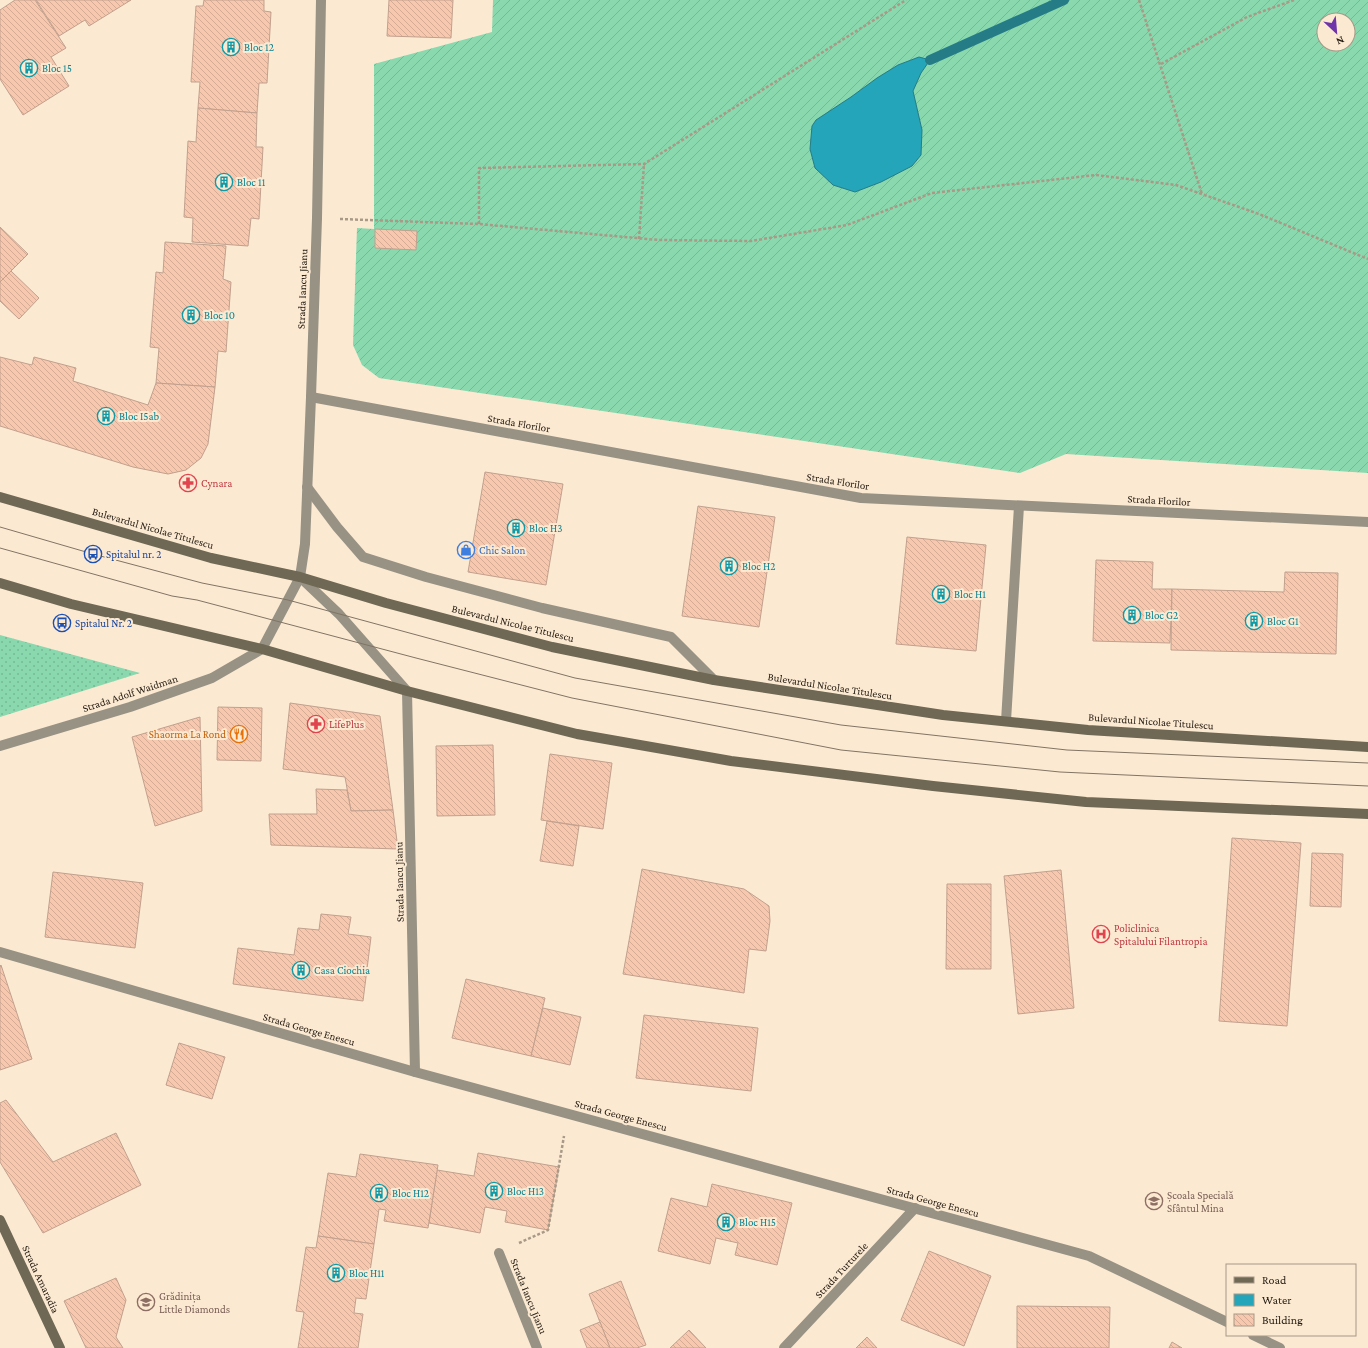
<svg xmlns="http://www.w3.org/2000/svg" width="1368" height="1348" font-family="'Crimson Pro',serif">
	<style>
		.grass { fill: url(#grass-dots) }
		.garden { fill: url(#garden-furrows); fill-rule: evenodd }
		.water { fill: #24a5b9; stroke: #257c87 }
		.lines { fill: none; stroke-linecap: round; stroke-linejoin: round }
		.stream { stroke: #257c87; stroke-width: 10 }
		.building { fill: url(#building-back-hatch); stroke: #c1a08e }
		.path { stroke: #a89a87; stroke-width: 2.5; stroke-dasharray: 3 2; stroke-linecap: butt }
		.service { stroke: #979284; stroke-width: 10 }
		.minor { stroke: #979284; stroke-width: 10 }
		.tertiary { stroke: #979284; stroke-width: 10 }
		.secondary { stroke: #6e6854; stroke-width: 10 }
		.tram { stroke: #817464; stroke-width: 1 }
		.labels { text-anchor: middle; stroke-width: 4; stroke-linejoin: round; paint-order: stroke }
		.culture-label { font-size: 11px; fill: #0d838f; stroke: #fce9d2; text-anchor: start }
		.street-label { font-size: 11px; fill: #261e13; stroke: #fce9d2 }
		.health-label { font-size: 11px; fill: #be3a42; stroke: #fce9d2; text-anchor: start }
		.shop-label { font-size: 11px; fill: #366cbe; stroke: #fce9d2; text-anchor: start }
		.transit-label { font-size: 11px; fill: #164399; stroke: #fce9d2; text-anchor: start }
		.food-label { font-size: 11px; fill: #c56008; stroke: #fce9d2; text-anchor: end }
		.education-label { font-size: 11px; fill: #785e54; stroke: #fce9d2; text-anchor: start }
	</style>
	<defs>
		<pattern id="grass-dots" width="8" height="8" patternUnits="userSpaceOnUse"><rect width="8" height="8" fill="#89d8ae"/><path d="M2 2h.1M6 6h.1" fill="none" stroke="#76b995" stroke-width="1.8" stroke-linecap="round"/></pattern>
		<pattern id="garden-furrows" width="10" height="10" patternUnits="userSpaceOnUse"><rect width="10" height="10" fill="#89d8ae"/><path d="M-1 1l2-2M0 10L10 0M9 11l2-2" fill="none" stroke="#76b995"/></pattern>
		<pattern id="building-back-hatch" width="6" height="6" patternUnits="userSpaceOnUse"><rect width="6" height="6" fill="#f8c8ae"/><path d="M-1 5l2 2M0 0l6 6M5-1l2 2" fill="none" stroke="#d4ab95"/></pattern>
	</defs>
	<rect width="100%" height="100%" fill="#fce9d2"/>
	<polygon class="grass" points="0,635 140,673 0,717"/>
	<path class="garden" d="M 493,0 L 1368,0 L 1368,473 L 1066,454 L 1020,473 L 379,378 L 362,365 L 353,345 L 357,228 L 374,229 L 374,64 L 492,32 ZM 1324,20 L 1348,20 L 1348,44 L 1324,44 Z"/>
	<polygon class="water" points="919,57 930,60 921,73 913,91 922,130 921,155 912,166 881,182 855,192 833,185 815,168 810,149 812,126 816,120 851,97 877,78 898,65"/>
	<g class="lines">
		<polyline class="stream" points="930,60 1064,0"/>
	</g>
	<g class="building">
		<polygon points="15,0 35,0 66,48 51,57 69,86 23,115 0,79 0,10"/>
		<polygon points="36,0 131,0 89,26 85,20 59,36"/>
		<polygon points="204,0 264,0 264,11 271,12 267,83 259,83 257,113 198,108 200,82 191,82 196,6 203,6"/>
		<polygon points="389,0 453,0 451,38 387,36"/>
		<polygon points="198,108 257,113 256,147 263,147 259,219 251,218 248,246 192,242 193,218 184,217 188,141 196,142"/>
		<polygon points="0,227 28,254 0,282"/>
		<polygon points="375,229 417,231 416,250 375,248"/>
		<polygon points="165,242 226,246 223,279 231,282 226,352 218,351 215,387 156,383 159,348 150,347 156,272 163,273"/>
		<polygon points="11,271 39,298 19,319 0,301 0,282"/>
		<polygon points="0,357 32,365 34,357 76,368 73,381 148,405 156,383 215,387 208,444 201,458 186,470 168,474 133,467 0,426"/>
		<polygon points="485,472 563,484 546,585 468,572"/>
		<polygon points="698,506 775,517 759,627 682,616"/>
		<polygon points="907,537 986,545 976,651 896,644"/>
		<polygon points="1096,560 1153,562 1152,589 1172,589 1170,643 1093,641"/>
		<polygon points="1285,572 1338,573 1336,654 1171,650 1172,589 1284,592"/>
		<polygon points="290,703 380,716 393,810 351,811 345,777 283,769"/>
		<polygon points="218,707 262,708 261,761 217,760"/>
		<polygon points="200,717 202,811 155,826 132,737"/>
		<polygon points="493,745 495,815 437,816 436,746"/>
		<polygon points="550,754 612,763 603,829 541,820"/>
		<polygon points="316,789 347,790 351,811 393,810 398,849 271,845 269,814 317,814"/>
		<polygon points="547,821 579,826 573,866 540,861"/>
		<polygon points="1232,838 1301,843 1287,1026 1219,1021"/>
		<polygon points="1312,853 1343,854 1341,907 1310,906"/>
		<polygon points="642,869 744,889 769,906 770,921 766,951 749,949 744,993 623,974"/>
		<polygon points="1061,870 1074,1008 1018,1014 1004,876"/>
		<polygon points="53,872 143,883 135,948 45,937"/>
		<polygon points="947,884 991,884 991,969 946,969"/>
		<polygon points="321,914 351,917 348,934 371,937 363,1001 233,984 238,948 294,955 298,928 319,930"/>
		<polygon points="1,965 32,1059 0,1070 0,966"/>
		<polygon points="466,979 545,998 531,1056 452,1038"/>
		<polygon points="543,1008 581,1017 570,1065 531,1056"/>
		<polygon points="644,1015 758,1028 751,1091 636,1078"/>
		<polygon points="179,1043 225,1057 212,1099 166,1085"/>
		<polygon points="6,1100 53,1162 116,1133 141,1185 43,1233 0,1162 0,1103"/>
		<polygon points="478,1153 559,1167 548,1230 505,1222 507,1211 485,1207 480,1233 429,1223 437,1170 474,1176"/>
		<polygon points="360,1154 438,1165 428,1228 384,1221 386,1210 379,1209 374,1244 318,1236 328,1173 356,1177"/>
		<polygon points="712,1184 792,1203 777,1265 735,1255 738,1243 716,1238 710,1264 658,1251 671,1198 707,1207"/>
		<polygon points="318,1236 374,1244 366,1299 356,1298 354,1313 363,1314 358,1348 298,1348 304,1312 296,1311 306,1247 316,1248"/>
		<polygon points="929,1251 991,1276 964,1346 901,1320"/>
		<polygon points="116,1278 126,1300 116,1337 123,1348 86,1348 64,1301"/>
		<polygon points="621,1281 646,1345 637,1348 610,1348 589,1294"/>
		<polygon points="1017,1306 1110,1307 1109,1348 1017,1348"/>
		<polygon points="600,1322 610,1348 587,1348 580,1330"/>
		<polygon points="689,1330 706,1348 670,1348"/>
		<polygon points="867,1337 877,1348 856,1348"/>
		<polygon points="1172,1342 1182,1348 1169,1348"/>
	</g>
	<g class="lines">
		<g class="path">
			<polyline points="1139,0 1202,194"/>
			<polyline points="1161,64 1247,17 1294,0"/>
			<polyline points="340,219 479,224 659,240 751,241 847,225 932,193 1096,175 1176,185 1259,214 1368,259"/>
			<polyline points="479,224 479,168 644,164 906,0"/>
			<polyline points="639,239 644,164"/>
			<polyline points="519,1243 548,1230 564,1136"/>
		</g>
		<g class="service">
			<polyline points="311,397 861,498 1368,522"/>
			<polyline points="1006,721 1019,506"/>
		</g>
		<g class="minor">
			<polyline points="499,1253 537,1348"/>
			<polyline points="784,1348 915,1208"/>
		</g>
		<g class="tertiary">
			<polyline points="307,487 337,527 363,557 426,577 542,608 671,637 714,680"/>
			<polyline points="300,577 339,614 407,691 415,1072"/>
			<polyline points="0,746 130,707 212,678 262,649 300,577 305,544 311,397 317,218 321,0"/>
			<polyline points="0,952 415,1072 1089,1256 1227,1322"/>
			<polyline points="1253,1335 1280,1348"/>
		</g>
		<g class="secondary">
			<polyline points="0,497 211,558 300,577 386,603 552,647 714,680 943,715 1088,730 1368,747"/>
			<polyline points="0,583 71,604 262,649 407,691 577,734 731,761 933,786 1086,802 1368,814"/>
			<polyline points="0,1220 60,1348"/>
		</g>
		<g class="tram">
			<polyline points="0,527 93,554 202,583 288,600 575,678 841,725 1067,750 1368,763"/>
			<polyline points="0,548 172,596 197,600 416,658 572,698 841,750 1060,772 1368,786"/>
		</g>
	</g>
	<defs>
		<symbol id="building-ring" viewBox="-11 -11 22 22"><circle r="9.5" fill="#fce9d2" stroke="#0f9aa8" stroke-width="1.5"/><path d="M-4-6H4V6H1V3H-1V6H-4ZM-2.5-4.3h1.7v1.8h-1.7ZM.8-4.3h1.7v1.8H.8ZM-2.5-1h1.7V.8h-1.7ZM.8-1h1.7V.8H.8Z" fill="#0f9aa8"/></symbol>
		<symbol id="pharmacy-ring" viewBox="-11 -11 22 22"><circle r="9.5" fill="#fce9d2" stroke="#e0444e" stroke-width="1.5"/><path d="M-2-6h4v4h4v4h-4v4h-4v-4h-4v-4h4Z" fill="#e0444e"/></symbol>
		<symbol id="shop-ring" viewBox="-11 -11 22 22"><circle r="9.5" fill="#fce9d2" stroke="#3f7fe0" stroke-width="1.5"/><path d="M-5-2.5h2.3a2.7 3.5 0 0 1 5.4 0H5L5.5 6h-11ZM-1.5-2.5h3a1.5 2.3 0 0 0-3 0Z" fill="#3f7fe0"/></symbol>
		<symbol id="bus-ring" viewBox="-11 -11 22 22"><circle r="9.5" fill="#fce9d2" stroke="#1a4fb4" stroke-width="1.5"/><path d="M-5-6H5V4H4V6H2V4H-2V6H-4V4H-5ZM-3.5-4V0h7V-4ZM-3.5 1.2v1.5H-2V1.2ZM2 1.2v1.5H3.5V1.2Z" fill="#1a4fb4"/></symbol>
		<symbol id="restaurant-ring" viewBox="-11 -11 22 22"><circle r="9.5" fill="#fce9d2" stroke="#e8710a" stroke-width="1.5"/><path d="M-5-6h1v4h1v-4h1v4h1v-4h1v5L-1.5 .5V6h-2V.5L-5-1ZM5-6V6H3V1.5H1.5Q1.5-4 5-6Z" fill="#e8710a"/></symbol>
		<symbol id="hospital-ring" viewBox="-11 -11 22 22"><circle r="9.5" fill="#fce9d2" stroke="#e0444e" stroke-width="1.5"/><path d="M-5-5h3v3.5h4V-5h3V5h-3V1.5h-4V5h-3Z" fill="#e0444e"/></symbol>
		<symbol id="school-ring" viewBox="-11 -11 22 22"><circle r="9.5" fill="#fce9d2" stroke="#8d6e63" stroke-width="1.5"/><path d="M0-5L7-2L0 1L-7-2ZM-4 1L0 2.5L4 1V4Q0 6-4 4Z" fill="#8d6e63"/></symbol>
	</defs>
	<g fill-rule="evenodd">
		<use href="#building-ring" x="221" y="37" width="20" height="20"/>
		<use href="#building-ring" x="19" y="58" width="20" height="20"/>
		<use href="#building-ring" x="214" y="172" width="20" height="20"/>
		<use href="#building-ring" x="181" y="305" width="20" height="20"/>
		<use href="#building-ring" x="96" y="406" width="20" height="20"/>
		<use href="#pharmacy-ring" x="178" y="473" width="20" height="20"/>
		<use href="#building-ring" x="506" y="518" width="20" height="20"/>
		<use href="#shop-ring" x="456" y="540" width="20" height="20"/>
		<use href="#bus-ring" x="83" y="544" width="20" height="20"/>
		<use href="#building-ring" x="719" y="556" width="20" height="20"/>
		<use href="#building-ring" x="931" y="584" width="20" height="20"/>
		<use href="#building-ring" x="1122" y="605" width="20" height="20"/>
		<use href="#building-ring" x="1244" y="611" width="20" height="20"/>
		<use href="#bus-ring" x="52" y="613" width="20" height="20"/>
		<use href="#pharmacy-ring" x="306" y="714" width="20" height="20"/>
		<use href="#restaurant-ring" x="229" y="724" width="20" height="20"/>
		<use href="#hospital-ring" x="1091" y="924" width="20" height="20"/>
		<use href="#building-ring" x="291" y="960" width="20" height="20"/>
		<use href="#building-ring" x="484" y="1181" width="20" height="20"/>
		<use href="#building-ring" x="369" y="1183" width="20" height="20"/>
		<use href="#school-ring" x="1144" y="1191" width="20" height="20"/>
		<use href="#building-ring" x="716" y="1212" width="20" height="20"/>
		<use href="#building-ring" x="326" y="1263" width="20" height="20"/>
		<use href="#school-ring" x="136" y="1292" width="20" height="20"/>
	</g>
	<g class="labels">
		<g class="culture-label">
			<text x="244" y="51">Bloc 12</text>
			<text x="42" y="72">Bloc 15</text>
			<text x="237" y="186">Bloc 11</text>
			<text x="204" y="319">Bloc 10</text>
			<text x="119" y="420">Bloc I5ab</text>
			<text x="529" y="532">Bloc H3</text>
			<text x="742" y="570">Bloc H2</text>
			<text x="954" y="598">Bloc H1</text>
			<text x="1145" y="619">Bloc G2</text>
			<text x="1267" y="625">Bloc G1</text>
			<text x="314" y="974">Casa Ciochia</text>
			<text x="507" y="1195">Bloc H13</text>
			<text x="392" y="1197">Bloc H12</text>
			<text x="739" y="1226">Bloc H15</text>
			<text x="349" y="1277">Bloc H11</text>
		</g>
		<g class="street-label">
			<text transform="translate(302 289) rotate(-88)" y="4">Strada Iancu Jianu</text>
			<text transform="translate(519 423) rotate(10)" y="4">Strada Florilor</text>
			<text transform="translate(838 481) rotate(9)" y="4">Strada Florilor</text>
			<text transform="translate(1159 500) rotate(3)" y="4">Strada Florilor</text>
			<text transform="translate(153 528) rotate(16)" y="4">Bulevardul Nicolae Titulescu</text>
			<text transform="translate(513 623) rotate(14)" y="4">Bulevardul Nicolae Titulescu</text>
			<text transform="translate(830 686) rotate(9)" y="4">Bulevardul Nicolae Titulescu</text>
			<text transform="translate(130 693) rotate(-18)" y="4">Strada Adolf Waidman</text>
			<text transform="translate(1151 721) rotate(4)" y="4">Bulevardul Nicolae Titulescu</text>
			<text transform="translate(399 882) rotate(-91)" y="4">Strada Iancu Jianu</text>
			<text transform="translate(309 1029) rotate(16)" y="4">Strada George Enescu</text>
			<text transform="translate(621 1115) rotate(15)" y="4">Strada George Enescu</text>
			<text transform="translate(933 1201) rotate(15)" y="4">Strada George Enescu</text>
			<text transform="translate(841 1270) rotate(-47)" y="4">Strada Turturele</text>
			<text transform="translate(41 1279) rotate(65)" y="4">Strada Amaradia</text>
			<text transform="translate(529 1296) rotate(68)" y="4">Strada Iancu Jianu</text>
		</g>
		<g class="health-label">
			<text x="201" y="487">Cynara</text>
			<text x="329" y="728">LifePlus</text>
			<text x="1114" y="932">Policlinica<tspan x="1114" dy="13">Spitalului Filantropia</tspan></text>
		</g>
		<g class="shop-label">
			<text x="479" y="554">Chic Salon</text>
		</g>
		<g class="transit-label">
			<text x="106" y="558">Spitalul nr. 2</text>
			<text x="75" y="627">Spitalul Nr. 2</text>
		</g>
		<g class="food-label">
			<text x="226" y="738">Shaorma La Rond</text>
		</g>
		<g class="education-label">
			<text x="1167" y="1199">Școala Specială<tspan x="1167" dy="13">Sfântul Mina</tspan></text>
			<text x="159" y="1300">Grădinița<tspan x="159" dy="13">Little Diamonds</tspan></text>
		</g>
	</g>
	<rect x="1226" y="1264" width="130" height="72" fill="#fce9d2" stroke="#a69886"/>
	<rect x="1234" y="1277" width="20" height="6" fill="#6e6854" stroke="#a69886"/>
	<text x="1262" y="1284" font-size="12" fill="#261e13">Road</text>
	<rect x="1234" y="1294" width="20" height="12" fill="#24a5b9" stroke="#a69886"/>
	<text x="1262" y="1304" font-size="12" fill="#261e13">Water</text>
	<rect x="1234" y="1314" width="20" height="12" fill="url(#building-back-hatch)" stroke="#a69886"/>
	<text x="1262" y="1324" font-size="12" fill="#261e13">Building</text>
	<g transform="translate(1336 32) rotate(154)"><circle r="19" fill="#fce9d2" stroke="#a69886"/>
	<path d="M0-3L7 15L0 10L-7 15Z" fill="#7034aa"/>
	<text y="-6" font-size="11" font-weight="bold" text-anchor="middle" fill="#261e13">N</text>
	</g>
</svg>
